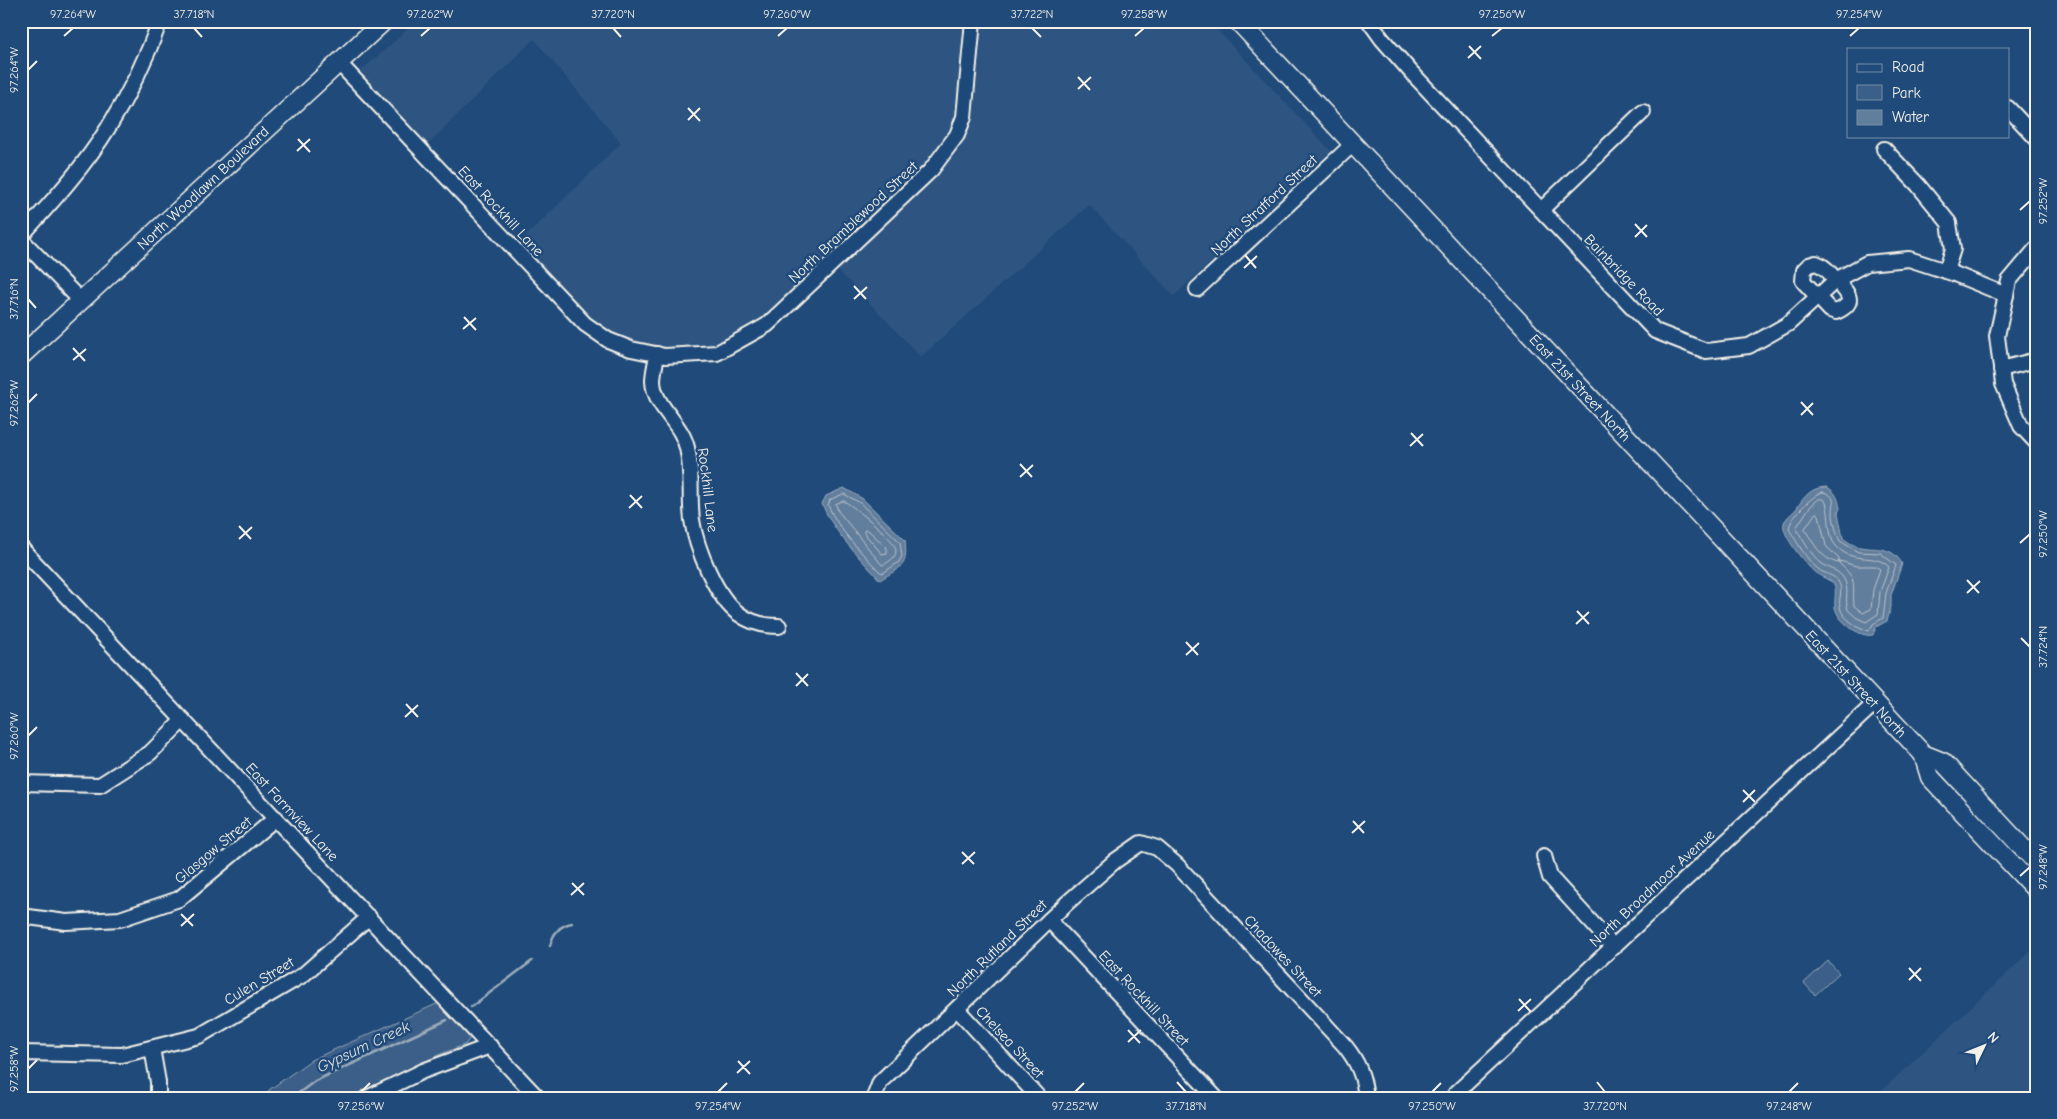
<svg xmlns="http://www.w3.org/2000/svg" width="2057" height="1119" font-family="'Comic Neue',sans-serif">
	<style>
		.built { fill: #2d5581 }
		.green { fill: #3a5f88; stroke: #97a8b8 }
		.water { fill: #627e9d; stroke: #9cacbb }
		.lines { fill: none; stroke-linecap: round; stroke-linejoin: round }
		.shore { stroke: #bac3ca; stroke-width: 1 }
		.stream { stroke: #9cacbb; stroke-width: 2.5 }
		.minor-casing { stroke: #f4f1e8; stroke-width: 18 }
		.major-casing { stroke: #f4f1e8; stroke-width: 21 }
		.minor { stroke: #1f4a7a; stroke-width: 14 }
		.major { stroke: #1f4a7a; stroke-width: 18 }
		.ticks { fill: none; stroke: #f4f1e8; stroke-width: 2 }
		.labels { text-anchor: middle; stroke-width: 5; stroke-linejoin: round; paint-order: stroke }
		.street-label { font-size: 15px; fill: #f4f1e8; stroke: #1f4a7a }
		.water-label { font-size: 16px; font-style: italic; fill: #dee0dd; stroke: #1f4a7a }
		.neatline { fill: none; stroke: #f4f1e8; stroke-width: 2 }
		.ticks-label { font-size: 12px; text-anchor: middle; fill: #f4f1e8 }
	</style>
	<rect width="100%" height="100%" fill="#1f4a7a"/>
	<filter id="ink" filterUnits="userSpaceOnUse"><feTurbulence type="fractalNoise" baseFrequency=".02" numOctaves="2"/><feDisplacementMap in="SourceGraphic" scale="10" xChannelSelector="R" yChannelSelector="G"/><feConvolveMatrix kernelMatrix="1 2 1 2 8 2 1 2 1" color-interpolation-filters="sRGB"/></filter>
	<g filter="url(#ink)">
		<g class="built">
			<polygon points="417,21 1209,21 1331,151 1174,296 1089,205 921,357 832,264 767,325 717,353 657,354 585,324 513,249 621,143 534,39 427,145 360,72"/>
			<polygon points="2036,946 2036,1098 1874,1098"/>
		</g>
		<g class="green">
			<polygon points="1828,961 1839,973 1815,995 1804,983"/>
			<polygon points="441,1002 471,1036 466,1044 441,1054 347,1098 262,1098 269,1090 311,1060"/>
		</g>
		<g class="water">
			<path d="M 1827,487 C 1836,492 1838,498 1840,508 L 1838,513 L 1843,538 C 1848,542 1854,546 1860,547 C 1876,550 1892,545 1902,564 L 1891,595 L 1891,607 L 1887,621 L 1876,627 L 1873,635 C 1860,638 1837,621 1835,607 C 1834,598 1837,593 1834,584 C 1829,579 1823,578 1817,574 C 1808,568 1780,534 1784,523 C 1786,517 1793,513 1797,508 C 1804,496 1812,487 1827,487 Z"/>
			<path d="M 844,488 L 863,499 L 905,540 C 908,568 902,566 880,580 C 859,557 834,533 822,504 L 826,496 Z"/>
		</g>
		<g class="lines">
			<g class="shore">
				<path d="M 1823,492 C 1837,495 1833,504 1833,514 C 1833,520 1837,536 1840,541 L 1858,552 L 1880,553 L 1896,565 L 1886,593 L 1883,618 L 1873,624 L 1869,631 C 1859,628 1842,619 1840,607 C 1838,598 1844,590 1838,581 C 1833,574 1824,574 1818,569 C 1805,558 1798,543 1789,529 C 1789,519 1813,494 1823,492 Z"/>
				<path d="M 844,494 L 860,503 L 900,542 L 902,556 L 899,562 L 883,573 L 880,572 C 862,553 838,530 828,505 L 830,500 Z"/>
				<path d="M 1819,499 L 1824,499 C 1831,507 1826,536 1836,546 C 1855,566 1873,551 1889,567 L 1880,592 L 1878,614 L 1866,622 L 1857,618 L 1848,610 C 1844,600 1850,590 1844,579 C 1839,570 1829,569 1821,563 C 1810,554 1804,541 1796,528 L 1809,508 Z"/>
				<path d="M 844,501 C 855,507 889,535 894,545 C 900,555 890,562 882,565 L 838,511 L 836,504 Z"/>
				<path d="M 1816,513 L 1819,515 L 1826,546 L 1839,559 L 1838,563 C 1821,559 1813,543 1805,529 Z"/>
				<polygon points="865,530 868,530 887,548 887,553 882,554 864,533"/>
				<path d="M 1840,561 L 1856,566 L 1875,566 L 1880,569 L 1873,590 L 1871,609 L 1863,613 L 1854,606 C 1852,584 1859,581 1840,564 Z"/>
			</g>
			<g class="stream">
				<path d="M 550,946 C 553,933 560,925 572,923"/>
				<polyline points="471,1007 532,961"/>
				<polyline points="292,1098 315,1081 447,1020"/>
			</g>
			<defs>
				<g id="minor">
					<polyline points="1369,21 1382,39 1411,72 1655,331 1706,351 1749,346 1788,324 1836,280 1867,263 1909,259 1952,273 2006,295"/>
					<polyline points="339,63 585,324 608,340 631,349 665,356 717,353 767,325 931,170 957,135 964,117 973,21"/>
					<polyline points="2008,108 2036,138"/>
					<polyline points="1884,149 1918,185 1949,223 1953,249 1946,271"/>
					<polyline points="1541,210 1643,112"/>
					<path d="M 21,236 C 51,203 84,167 108,128 C 128,96 147,57 160,21"/>
					<polyline points="21,239 81,301"/>
					<polyline points="2036,249 2009,281 1997,336 2003,384 2021,426 2036,442"/>
					<path d="M 1816,263 C 1825,266 1830,273 1836,280 C 1848,294 1858,302 1836,312 L 1830,310 L 1803,281 L 1804,270 L 1809,265 Z"/>
					<polyline points="1197,289 1353,144"/>
					<path d="M 657,354 C 656,363 653,372 653,381 C 654,407 682,423 687,448 C 693,472 689,496 692,520 C 696,547 716,598 739,614 C 751,623 765,626 779,626"/>
					<polyline points="2001,369 2036,360"/>
					<polyline points="21,548 538,1098"/>
					<polyline points="21,783 100,785 150,753 183,720"/>
					<polyline points="1544,856 1550,877 1614,947"/>
					<polyline points="21,916 66,922 120,919 179,899 276,818"/>
					<polyline points="1049,920 1216,1098"/>
					<polyline points="957,1009 1039,1098"/>
					<polyline points="152,1048 158,1082 158,1098"/>
					<polyline points="21,1053 122,1055 199,1036 303,975 369,917"/>
					<polyline points="367,1098 423,1071 490,1046"/>
					<path d="M 874,1098 L 880,1082 L 1067,903 L 1115,861 L 1141,843 L 1157,848 L 1177,865 L 1345,1046 C 1358,1062 1364,1077 1366,1098"/>
					<polyline points="1453,1098 1456,1093 1874,704"/>
				</g>
				<g id="major">
					<polyline points="1238,21 1923,754 1930,777 2036,890"/>
					<polyline points="21,356 384,21"/>
					<polyline points="1923,754 1943,762 2036,862"/>
				</g>
			</defs>
			<use href="#minor" class="minor-casing"/>
			<use href="#major" class="major-casing"/>
			<use href="#minor" class="minor"/>
			<use href="#major" class="major"/>
		</g>
	</g>
	<path class="ticks" d="M 194,28 L 202,37M 613,28 L 621,37M 1032,28 L 1041,37M 64,36 L 73,28M 421,36 L 430,28M 778,36 L 787,28M 1135,36 L 1144,28M 1492,36 L 1502,28M 1850,36 L 1859,28M 1469,46 L 1481,59M 1468,58 L 1481,46M 28,70 L 37,61M 1078,77 L 1090,90M 1078,89 L 1091,77M 688,108 L 700,121M 688,120 L 700,108M 298,139 L 310,152M 297,151 L 310,139M 2020,210 L 2030,201M 1635,224 L 1647,237M 1635,237 L 1647,225M 1245,255 L 1256,268M 1244,268 L 1257,256M 854,286 L 866,299M 28,299 L 36,308M 854,299 L 867,287M 464,317 L 476,330M 463,329 L 476,318M 73,348 L 85,361M 73,360 L 86,349M 1801,402 L 1813,415M 28,403 L 37,394M 1801,415 L 1813,403M 1411,433 L 1423,446M 1410,446 L 1423,434M 1020,464 L 1032,477M 1020,477 L 1033,465M 630,495 L 642,508M 629,508 L 642,496M 239,526 L 251,539M 239,539 L 252,527M 2020,543 L 2030,534M 1967,580 L 1979,593M 1967,593 L 1980,581M 1577,611 L 1589,624M 1576,624 L 1589,612M 2021,638 L 2030,647M 1186,642 L 1198,655M 1186,655 L 1199,643M 796,673 L 808,686M 796,686 L 808,674M 406,704 L 418,717M 405,717 L 418,705M 28,736 L 37,727M 1743,790 L 1755,802M 1743,802 L 1755,790M 1353,821 L 1364,833M 1352,833 L 1365,821M 962,852 L 974,864M 962,864 L 975,852M 2020,876 L 2030,867M 572,883 L 584,895M 571,895 L 584,883M 181,914 L 193,926M 181,926 L 194,914M 1909,968 L 1921,981M 1909,980 L 1921,968M 1519,999 L 1531,1012M 1518,1011 L 1531,999M 1128,1030 L 1140,1043M 1128,1042 L 1141,1030M 738,1061 L 750,1074M 28,1069 L 37,1060M 737,1073 L 750,1061M 1177,1082 L 1186,1092M 1597,1082 L 1605,1092M 361,1092 L 370,1083M 718,1092 L 727,1083M 1075,1092 L 1084,1083M 1432,1092 L 1441,1083M 1789,1092 L 1798,1083"/>
	<g class="labels">
		<g class="street-label">
			<text transform="translate(203 188) rotate(-43)" y="5">North Woodlawn Boulevard</text>
			<text transform="translate(1264 205) rotate(-43)" y="5">North Stratford Street</text>
			<text transform="translate(501 211) rotate(47)" y="5">East Rockhill Lane</text>
			<text transform="translate(853 222) rotate(-43)" y="5">North Bramblewood Street</text>
			<text transform="translate(1624 275) rotate(46)" y="5">Bainbridge Road</text>
			<text transform="translate(1580 388) rotate(47)" y="5">East 21st Street North</text>
			<text transform="translate(708 490) rotate(83)" y="5">Rockhill Lane</text>
			<text transform="translate(1856 684) rotate(47)" y="5">East 21st Street North</text>
			<text transform="translate(292 812) rotate(47)" y="5">East Farmview Lane</text>
			<text transform="translate(213 850) rotate(-40)" y="5">Glasgow Street</text>
			<text transform="translate(1652 888) rotate(-43)" y="5">North Broadmoor Avenue</text>
			<text transform="translate(997 948) rotate(-44)" y="5">North Rutland Street</text>
			<text transform="translate(1283 956) rotate(47)" y="5">Chadowes Street</text>
			<text transform="translate(259 981) rotate(-31)" y="5">Culen Street</text>
			<text transform="translate(1144 998) rotate(47)" y="5">East Rockhill Street</text>
			<text transform="translate(1010 1042) rotate(47)" y="5">Chelsea Street</text>
		</g>
		<g class="water-label">
			<text transform="translate(363 1046) rotate(-25)" y="6">Gypsum Creek</text>
		</g>
	</g>
	<rect width="2057" height="1119" fill="none" stroke="#1f4a7a" stroke-width="55"/>
	<rect x="1847" y="48" width="162" height="90" fill="#1f4a7a" stroke="#748da6"/>
	<rect x="1857" y="64" width="25" height="8" fill="#1f4a7a" stroke="#748da6"/>
	<text x="1892" y="72" font-size="15" fill="#f4f1e8">Road</text>
	<rect x="1857" y="85" width="25" height="15" fill="#3a5f88" stroke="#748da6"/>
	<text x="1892" y="98" font-size="15" fill="#f4f1e8">Park</text>
	<rect x="1857" y="110" width="25" height="15" fill="#627e9d" stroke="#748da6"/>
	<text x="1892" y="122" font-size="15" fill="#f4f1e8">Water</text>
	<g transform="translate(1984 1046) rotate(47)" stroke="#1f4a7a" stroke-width="4" paint-order="stroke">
	<path d="M0-4L9 19L0 12L-9 19Z" fill="#f4f1e8"/>
	<text y="-8" font-size="14" font-weight="bold" text-anchor="middle" fill="#f4f1e8">N</text>
	</g>
	<rect x="28" y="28" width="2002" height="1064" class="neatline"/>
	<g class="ticks-label">
		<text x="73" y="18">97.264°W</text>
		<text x="194" y="18">37.718°N</text>
		<text x="430" y="18">97.262°W</text>
		<text x="613" y="18">37.720°N</text>
		<text x="787" y="18">97.260°W</text>
		<text x="1032" y="18">37.722°N</text>
		<text x="1144" y="18">97.258°W</text>
		<text x="1502" y="18">97.256°W</text>
		<text x="1859" y="18">97.254°W</text>
		<text transform="translate(14 70) rotate(-90)" y="4">97.264°W</text>
		<text transform="translate(2043 201) rotate(-90)" y="4">97.252°W</text>
		<text transform="translate(14 299) rotate(-90)" y="4">37.716°N</text>
		<text transform="translate(14 403) rotate(-90)" y="4">97.262°W</text>
		<text transform="translate(2043 534) rotate(-90)" y="4">97.250°W</text>
		<text transform="translate(2043 647) rotate(-90)" y="4">37.724°N</text>
		<text transform="translate(14 736) rotate(-90)" y="4">97.260°W</text>
		<text transform="translate(2043 867) rotate(-90)" y="4">97.248°W</text>
		<text transform="translate(14 1069) rotate(-90)" y="4">97.258°W</text>
		<text x="361" y="1110">97.256°W</text>
		<text x="718" y="1110">97.254°W</text>
		<text x="1075" y="1110">97.252°W</text>
		<text x="1186" y="1110">37.718°N</text>
		<text x="1432" y="1110">97.250°W</text>
		<text x="1605" y="1110">37.720°N</text>
		<text x="1789" y="1110">97.248°W</text>
	</g>
</svg>
